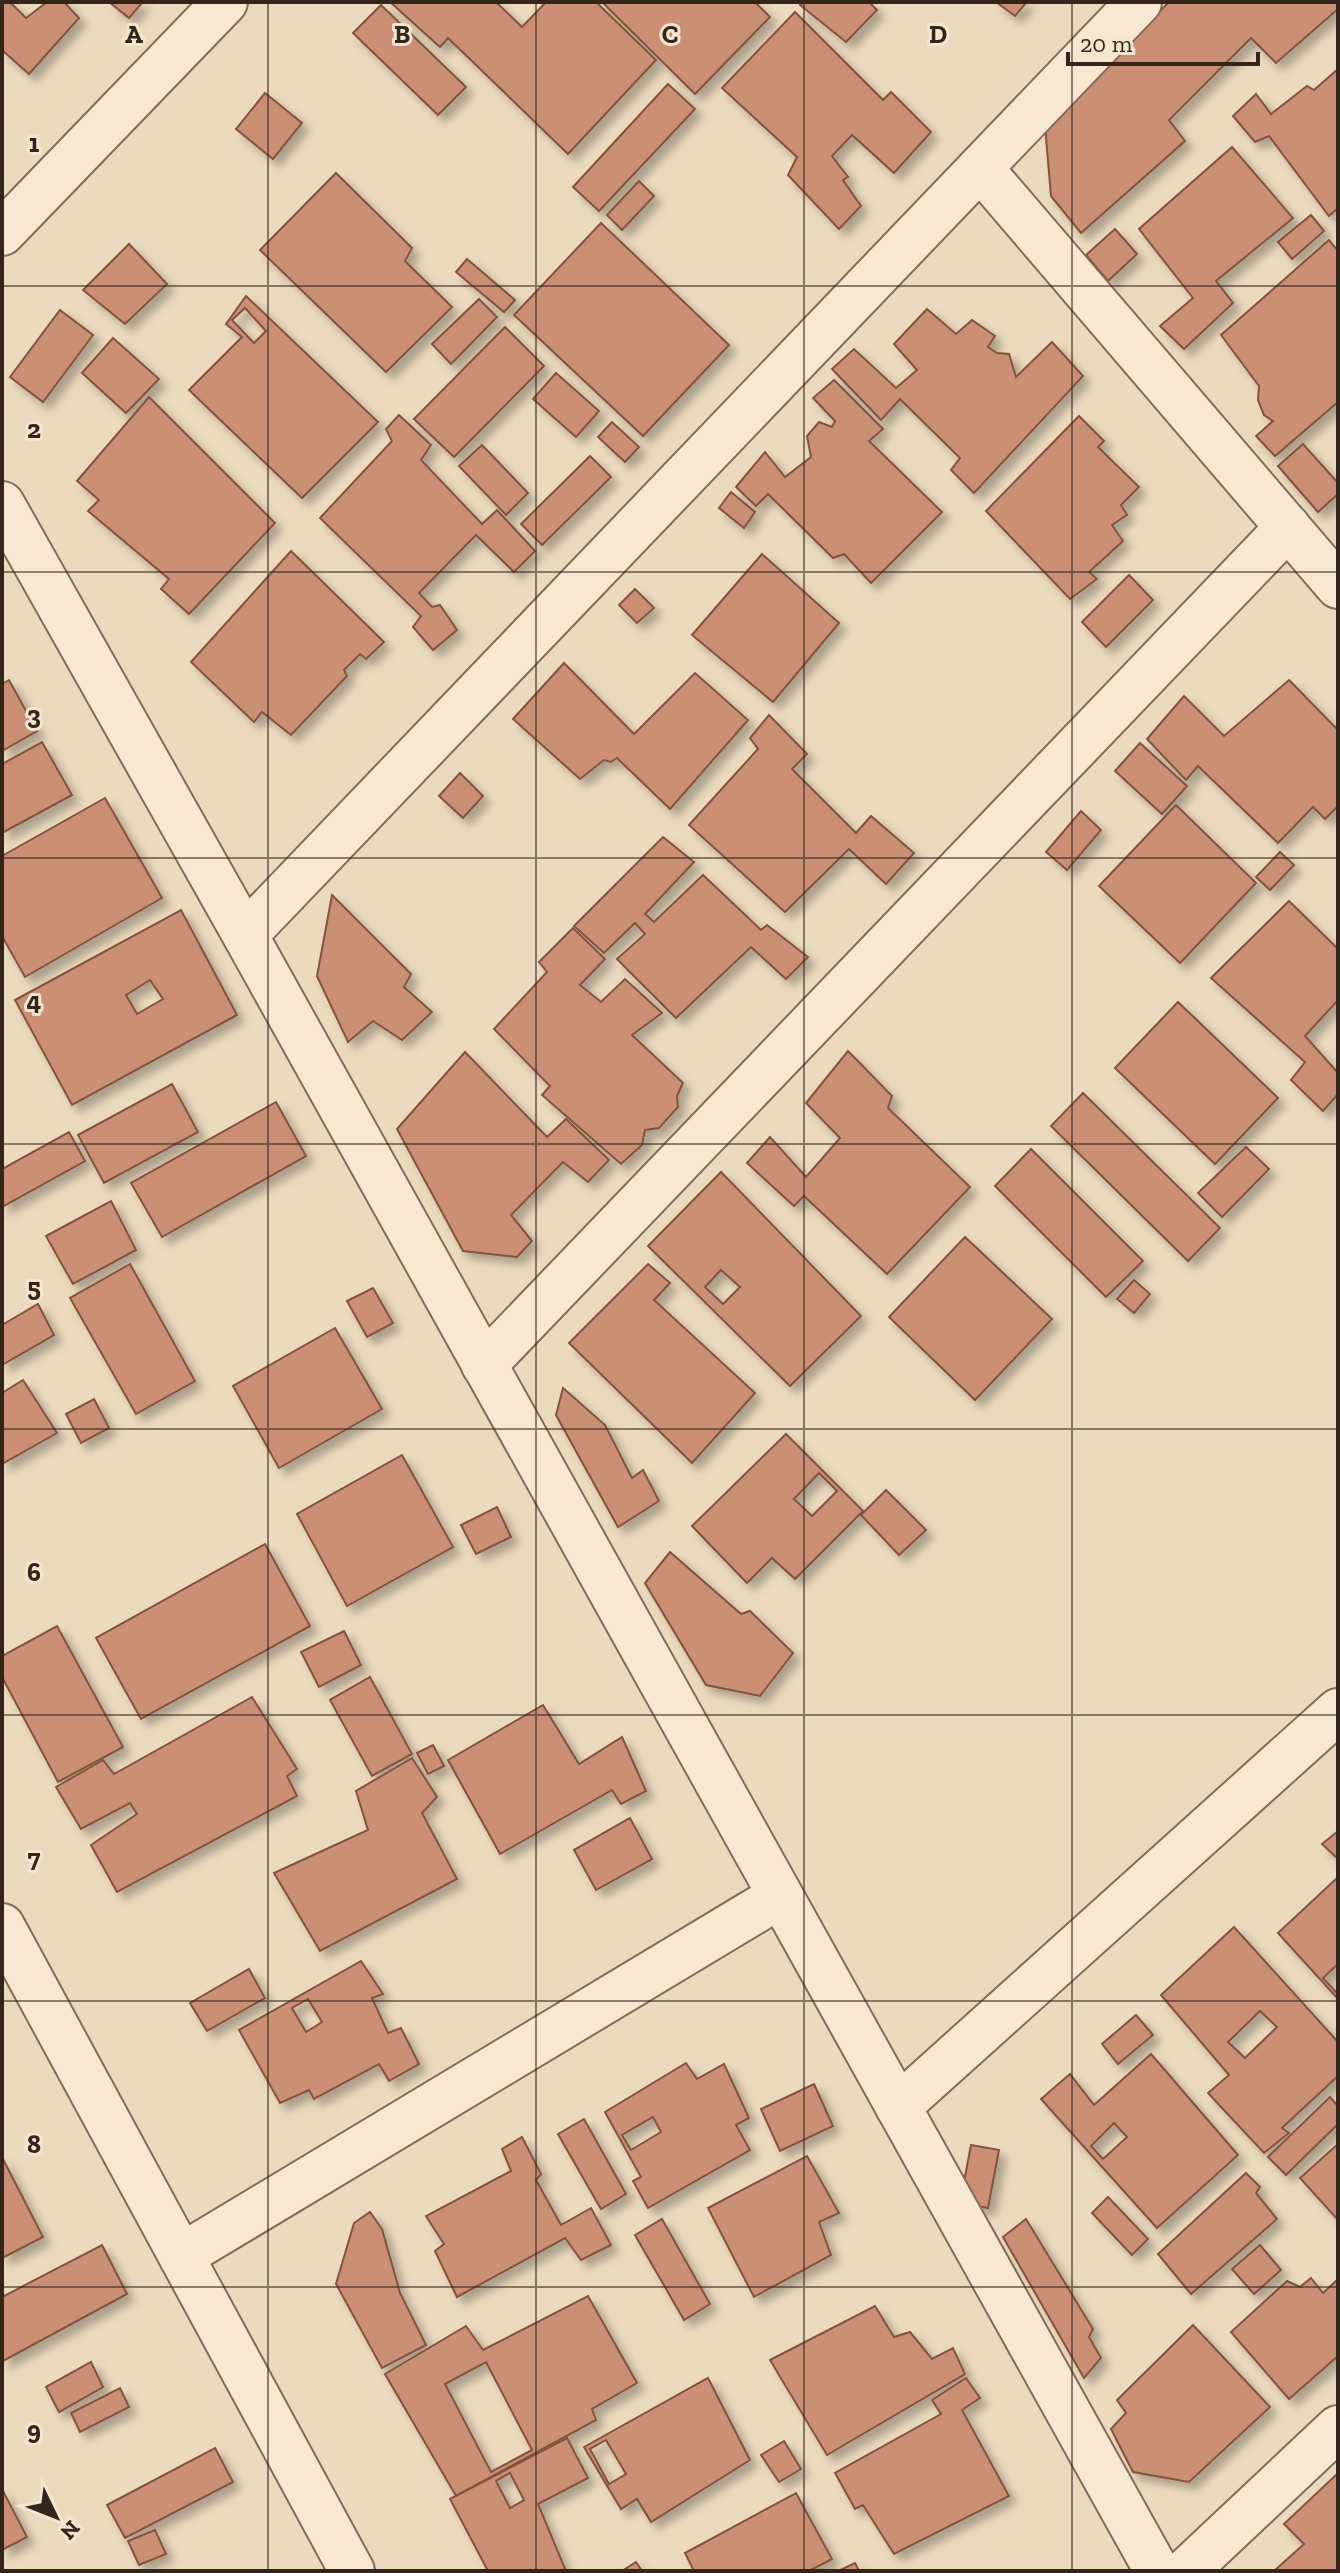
<svg xmlns="http://www.w3.org/2000/svg" width="1340" height="2573" font-family="'Zilla Slab',serif">
	<style>
		.building { fill: #ca8f74; stroke: #83523e; stroke-width: 2; fill-rule: evenodd; filter: url(#shadow) }
		.lines { fill: none; stroke-linecap: round; stroke-linejoin: round }
		.minor-casing { stroke: #846b57; stroke-width: 48 }
		.minor { stroke: #f8e8d1; stroke-width: 44 }
		.grid { fill: none; stroke: #34251c; stroke-width: 2; stroke-opacity: 0.55 }
		.grid-label { font-size: 26px; text-anchor: middle; font-weight: bold; fill: #34251c; stroke: #f4e5cd; stroke-width: 6; stroke-linejoin: round; paint-order: stroke }
	</style>
	<defs>
		<filter id="shadow"><feDropShadow dx="7" dy="7" stdDeviation="4" flood-color="#0004"/></filter>
	</defs>
	<rect width="100%" height="100%" fill="#ecdabe"/>
	<g class="building">
		<polygon points="2,2 10,2 26,18 47,2 64,2 79,18 29,74 2,50"/>
		<polygon points="109,2 141,2 142,3 129,18"/>
		<polygon points="390,2 496,2 522,27 546,2 596,2 656,60 568,154 448,38 440,47"/>
		<polygon points="602,2 755,2 770,17 695,94"/>
		<polygon points="803,2 869,2 877,10 846,42 800,5"/>
		<polygon points="996,2 1027,2 1015,16"/>
		<polygon points="1169,2 1338,2 1338,9 1276,63 1251,38 1169,120 1185,141 1081,233 1051,196 1045,126"/>
		<polygon points="381,5 466,87 438,115 353,33"/>
		<polygon points="795,12 883,100 891,92 931,132 894,173 852,135 832,156 848,177 843,180 861,206 839,229 788,175 797,157 722,88"/>
		<polygon points="1338,69 1338,208 1329,216 1269,136 1255,142 1233,116 1256,94 1271,114 1307,86 1314,90"/>
		<polygon points="668,84 695,109 599,211 573,187"/>
		<polygon points="265,93 302,123 273,159 236,129"/>
		<polygon points="1232,147 1293,218 1216,281 1233,303 1184,349 1160,326 1193,298 1139,229"/>
		<polygon points="336,173 412,248 405,261 452,307 386,372 260,250"/>
		<polygon points="639,181 654,196 622,230 607,215"/>
		<polygon points="1311,215 1324,231 1292,259 1278,242"/>
		<polygon points="601,223 729,345 643,436 514,315"/>
		<polygon points="1115,229 1137,254 1108,281 1086,255"/>
		<polygon points="1329,240 1338,251 1338,402 1275,456 1256,436 1273,421 1264,415 1258,400 1259,386 1221,335"/>
		<polygon points="129,244 167,284 125,324 83,290"/>
		<polygon points="467,259 515,300 504,312 456,272"/>
		<path d="M 246,296 L 378,422 L 302,498 L 189,390 L 242,337 L 226,324 ZM 245,308 L 266,331 L 254,343 L 232,320 Z"/>
		<polygon points="479,299 497,317 451,364 432,344"/>
		<polygon points="927,309 956,334 972,320 995,336 988,347 997,353 1009,354 1016,377 1052,342 1083,376 974,493 951,470 960,458 900,399 881,420 832,369 854,349 896,388 917,370 894,344"/>
		<polygon points="60,310 93,335 43,402 10,377"/>
		<polygon points="505,327 544,366 454,457 414,419"/>
		<polygon points="113,338 159,379 126,413 82,373"/>
		<polygon points="556,373 599,411 576,437 533,399"/>
		<polygon points="834,380 883,429 869,441 942,512 871,583 844,554 833,558 768,494 756,506 736,487 765,452 785,477 811,457 807,436 819,422 832,427 835,421 813,398"/>
		<polygon points="149,397 275,523 189,614 161,589 169,579 88,511 99,500 77,481"/>
		<polygon points="399,415 431,445 421,460 482,524 497,510 535,551 514,572 476,535 419,593 432,607 440,605 457,630 433,650 413,627 421,616 320,518 392,441 386,429"/>
		<polygon points="1079,416 1104,441 1098,447 1139,487 1121,505 1127,515 1112,525 1123,541 1089,572 1097,579 1070,599 986,511"/>
		<polygon points="612,422 639,447 625,462 598,437"/>
		<polygon points="1303,444 1338,483 1338,494 1318,512 1278,466"/>
		<polygon points="482,445 528,493 506,515 459,466"/>
		<polygon points="590,456 611,477 542,545 521,524"/>
		<polygon points="731,492 755,512 744,528 719,508"/>
		<polygon points="291,551 384,642 366,659 360,654 344,670 347,676 291,735 262,712 254,722 191,662"/>
		<polygon points="762,554 839,623 773,702 692,635"/>
		<polygon points="1129,575 1153,600 1106,647 1082,622"/>
		<polygon points="635,589 654,608 637,623 619,605"/>
		<polygon points="564,663 634,734 695,673 748,720 670,809 617,758 611,762 604,760 580,779 513,719"/>
		<polygon points="9,680 37,731 2,751 2,684"/>
		<polygon points="1289,680 1336,728 1338,726 1338,806 1325,819 1313,807 1278,843 1198,766 1186,780 1147,739 1184,696 1224,736"/>
		<polygon points="769,715 807,754 792,769 856,833 871,816 914,853 886,884 849,849 785,912 689,825 758,749 750,738"/>
		<polygon points="42,742 72,795 2,833 2,764"/>
		<polygon points="1140,743 1187,786 1162,814 1115,771"/>
		<polygon points="460,773 483,796 463,818 439,796"/>
		<polygon points="105,798 162,898 25,977 2,936 2,856"/>
		<polygon points="1176,805 1256,883 1180,963 1099,886"/>
		<polygon points="1081,811 1101,830 1067,870 1046,852"/>
		<polygon points="663,837 694,862 645,914 654,922 703,875 761,930 767,925 808,957 786,979 751,947 676,1018 617,959 645,934 635,923 604,953 574,926"/>
		<polygon points="1280,852 1294,865 1270,890 1256,877"/>
		<polygon points="332,895 411,974 404,987 432,1012 402,1040 373,1021 348,1042 317,976"/>
		<polygon points="1289,901 1338,949 1338,1000 1305,1036 1338,1073 1338,1094 1323,1111 1291,1080 1305,1062 1211,978"/>
		<path d="M 181,910 L 237,1015 L 72,1105 L 15,1000 ZM 150,980 L 163,999 L 137,1014 L 126,995 Z"/>
		<polygon points="573,928 605,959 580,985 601,1002 625,979 662,1013 632,1035 683,1083 677,1096 678,1107 659,1128 645,1130 642,1145 621,1164 542,1095 550,1086 494,1029 547,972 539,962"/>
		<polygon points="1178,1002 1278,1098 1215,1164 1115,1068"/>
		<polygon points="848,1051 892,1096 888,1108 970,1187 887,1274 804,1196 794,1206 747,1163 770,1137 806,1177 840,1138 806,1103"/>
		<polygon points="465,1052 547,1137 566,1119 609,1160 588,1182 563,1162 511,1215 532,1241 517,1257 463,1251 397,1129"/>
		<polygon points="172,1084 198,1132 104,1183 78,1135"/>
		<polygon points="1083,1093 1220,1228 1188,1261 1051,1126"/>
		<polygon points="276,1102 306,1156 162,1237 131,1183"/>
		<polygon points="69,1132 85,1161 2,1207 2,1169"/>
		<polygon points="1246,1147 1269,1169 1222,1217 1198,1193"/>
		<polygon points="1031,1149 1143,1261 1106,1297 995,1186"/>
		<path d="M 721,1172 L 861,1316 L 790,1386 L 648,1246 ZM 721,1270 L 740,1287 L 723,1304 L 705,1287 Z"/>
		<polygon points="111,1201 136,1250 73,1284 46,1236"/>
		<polygon points="965,1237 1052,1319 975,1400 889,1317"/>
		<polygon points="130,1264 195,1381 136,1414 70,1298"/>
		<polygon points="648,1264 670,1283 654,1300 755,1393 692,1463 569,1343"/>
		<polygon points="1134,1280 1150,1294 1134,1313 1117,1299"/>
		<polygon points="373,1288 393,1323 367,1337 347,1301"/>
		<polygon points="38,1304 54,1335 2,1365 2,1325"/>
		<polygon points="335,1328 382,1409 279,1468 233,1386"/>
		<polygon points="23,1380 57,1433 2,1464 2,1393"/>
		<polygon points="563,1388 605,1425 632,1478 643,1470 659,1501 618,1527 556,1415"/>
		<polygon points="94,1399 109,1428 81,1443 66,1414"/>
		<path d="M 786,1434 L 863,1511 L 795,1579 L 772,1558 L 747,1583 L 692,1526 ZM 819,1473 L 837,1491 L 812,1516 L 794,1499 Z"/>
		<polygon points="402,1455 453,1547 347,1606 297,1514"/>
		<polygon points="886,1490 926,1530 899,1555 861,1515"/>
		<polygon points="497,1507 511,1537 476,1554 461,1525"/>
		<polygon points="265,1544 310,1626 141,1719 96,1638"/>
		<polygon points="670,1552 741,1614 750,1611 793,1653 760,1696 706,1685 645,1583"/>
		<polygon points="57,1626 123,1747 58,1782 2,1677 2,1656"/>
		<polygon points="344,1631 361,1665 319,1687 301,1652"/>
		<polygon points="370,1677 412,1754 372,1776 330,1700"/>
		<polygon points="252,1697 297,1769 287,1776 297,1796 117,1892 91,1845 137,1814 130,1803 81,1829 56,1787 103,1760 114,1774"/>
		<polygon points="543,1705 579,1764 622,1737 646,1791 621,1804 612,1790 500,1854 448,1760"/>
		<polygon points="433,1745 444,1766 428,1774 417,1753"/>
		<polygon points="412,1758 437,1797 422,1813 457,1879 320,1951 274,1873 368,1830 356,1791"/>
		<polygon points="630,1818 652,1859 596,1890 574,1850"/>
		<polygon points="1338,1831 1338,1859 1322,1844"/>
		<polygon points="1338,1877 1338,1964 1323,1978 1336,1992 1338,1991 1338,1999 1278,1933"/>
		<path d="M 1234,1927 L 1338,2042 L 1338,2076 L 1282,2128 L 1289,2133 L 1264,2153 L 1208,2093 L 1229,2075 L 1161,1995 ZM 1260,2011 L 1277,2027 L 1245,2058 L 1228,2042 Z"/>
		<path d="M 361,1961 L 383,1994 L 372,1998 L 388,2033 L 401,2028 L 419,2064 L 389,2081 L 379,2064 L 314,2099 L 309,2090 L 280,2103 L 239,2030 ZM 308,1999 L 322,2022 L 306,2032 L 292,2008 Z"/>
		<polygon points="249,1969 265,1998 207,2031 190,2003"/>
		<polygon points="1136,2015 1153,2035 1118,2064 1102,2044"/>
		<path d="M 1151,2054 L 1238,2155 L 1157,2228 L 1041,2099 L 1070,2074 L 1094,2105 ZM 1114,2123 L 1127,2137 L 1103,2159 L 1091,2146 Z"/>
		<path d="M 686,2063 L 697,2079 L 724,2064 L 749,2118 L 736,2125 L 750,2150 L 648,2208 L 633,2181 L 641,2177 L 605,2112 ZM 653,2117 L 661,2132 L 631,2150 L 622,2135 Z"/>
		<polygon points="814,2084 833,2126 780,2151 761,2109"/>
		<polygon points="1330,2097 1338,2106 1338,2124 1286,2175 1268,2157"/>
		<polygon points="584,2119 626,2194 601,2209 558,2134"/>
		<polygon points="522,2137 541,2174 536,2180 561,2225 591,2208 611,2245 581,2260 565,2238 457,2297 435,2251 444,2244 426,2216 511,2171 502,2149"/>
		<polygon points="1338,2144 1338,2220 1300,2178"/>
		<polygon points="971,2145 999,2150 988,2208 960,2203"/>
		<polygon points="807,2156 839,2213 819,2222 831,2255 754,2297 708,2208"/>
		<polygon points="2,2157 43,2237 2,2258"/>
		<polygon points="1246,2173 1260,2187 1256,2193 1277,2219 1191,2294 1158,2254"/>
		<polygon points="1108,2197 1148,2239 1132,2255 1092,2213"/>
		<polygon points="370,2212 382,2229 400,2293 426,2345 382,2368 336,2284 354,2223"/>
		<polygon points="662,2219 710,2304 684,2320 635,2235"/>
		<polygon points="1026,2219 1093,2329 1089,2337 1101,2358 1084,2378 1003,2237"/>
		<polygon points="102,2245 127,2294 3,2361 2,2297"/>
		<polygon points="1260,2245 1281,2270 1254,2294 1232,2269"/>
		<polygon points="1311,2278 1323,2293 1338,2279 1338,2356 1289,2399 1231,2332 1287,2281 1300,2287"/>
		<path d="M 588,2296 L 637,2383 L 592,2409 L 596,2420 L 456,2496 L 385,2374 L 466,2326 L 483,2350 ZM 486,2362 L 532,2450 L 491,2472 L 445,2384 Z"/>
		<polygon points="875,2306 894,2337 910,2332 932,2359 953,2348 965,2374 827,2455 770,2360"/>
		<polygon points="1193,2325 1270,2407 1189,2482 1133,2472 1111,2429 1126,2413 1117,2400"/>
		<polygon points="91,2362 103,2387 59,2412 46,2387"/>
		<path d="M 708,2378 L 750,2460 L 651,2522 L 637,2499 L 621,2509 L 584,2447 ZM 606,2440 L 626,2474 L 609,2484 L 590,2449 Z"/>
		<polygon points="966,2378 980,2398 962,2410 1009,2496 894,2554 863,2505 855,2509 835,2473 941,2414 932,2400"/>
		<polygon points="120,2388 129,2407 80,2432 71,2413"/>
		<path d="M 567,2438 L 588,2478 L 538,2504 L 566,2571 L 488,2571 L 450,2499 ZM 510,2473 L 524,2500 L 510,2508 L 496,2481 Z"/>
		<polygon points="784,2441 801,2469 779,2482 761,2455"/>
		<polygon points="215,2448 233,2482 125,2538 107,2505"/>
		<polygon points="1337,2474 1338,2571 1274,2571 1304,2544 1284,2524"/>
		<polygon points="2,2489 27,2537 2,2550"/>
		<polygon points="796,2493 832,2559 809,2571 694,2571 685,2553"/>
		<polygon points="155,2530 166,2554 139,2565 128,2541"/>
		<polygon points="636,2562 642,2571 622,2571"/>
		<polygon points="855,2563 859,2571 838,2571"/>
	</g>
	<g class="lines">
		<defs>
			<g id="minor">
				<polyline points="981,169 1338,586"/>
				<polyline points="2,233 225,2"/>
				<polyline points="2,504 245,935 1157,2571"/>
				<polyline points="245,935 1139,2"/>
				<polyline points="484,1365 1288,527"/>
				<polyline points="2,1926 352,2571"/>
				<polyline points="898,2107 1338,1711"/>
				<polyline points="181,2256 780,1896"/>
				<polyline points="1186,2571 1338,2428"/>
			</g>
		</defs>
		<use href="#minor" class="minor-casing"/>
		<use href="#minor" class="minor"/>
	</g>
	<path class="grid" d="M 268,2 L 268,2571M 536,2 L 536,2571M 804,2 L 804,2571M 1072,2 L 1072,2571M 2,286 L 1338,286M 2,572 L 1338,572M 2,858 L 1338,858M 2,1144 L 1338,1144M 2,1429 L 1338,1429M 2,1715 L 1338,1715M 2,2001 L 1338,2001M 2,2287 L 1338,2287"/>
	<g class="grid-label">
		<text x="134" y="43">A</text>
		<text x="402" y="43">B</text>
		<text x="670" y="43">C</text>
		<text x="938" y="43">D</text>
		<text x="34" y="152">1</text>
		<text x="34" y="438">2</text>
		<text x="34" y="724">3</text>
		<text x="34" y="1010">4</text>
		<text x="34" y="1296">5</text>
		<text x="34" y="1581">6</text>
		<text x="34" y="1867">7</text>
		<text x="34" y="2153">8</text>
		<text x="34" y="2439">9</text>
	</g>
	<rect width="1340" height="2573" fill="none" stroke="#34251c" stroke-width="8"/>
	<g transform="translate(56 2517) rotate(133)" stroke="#f4e5cd" stroke-width="6" paint-order="stroke">
	<path d="M0-6L14 30L0 20L-14 30Z" fill="#34251c"/>
	<text y="-12" font-size="22" font-weight="bold" text-anchor="middle" fill="#34251c">N</text>
	</g>
	<path d="M1068 52v12h190v-12" fill="none" stroke="#34251c" stroke-width="4"/>
	<text x="1080" y="52" font-size="24" fill="#34251c" stroke="#f4e5cd" stroke-width="6" paint-order="stroke">20 m</text>
</svg>
